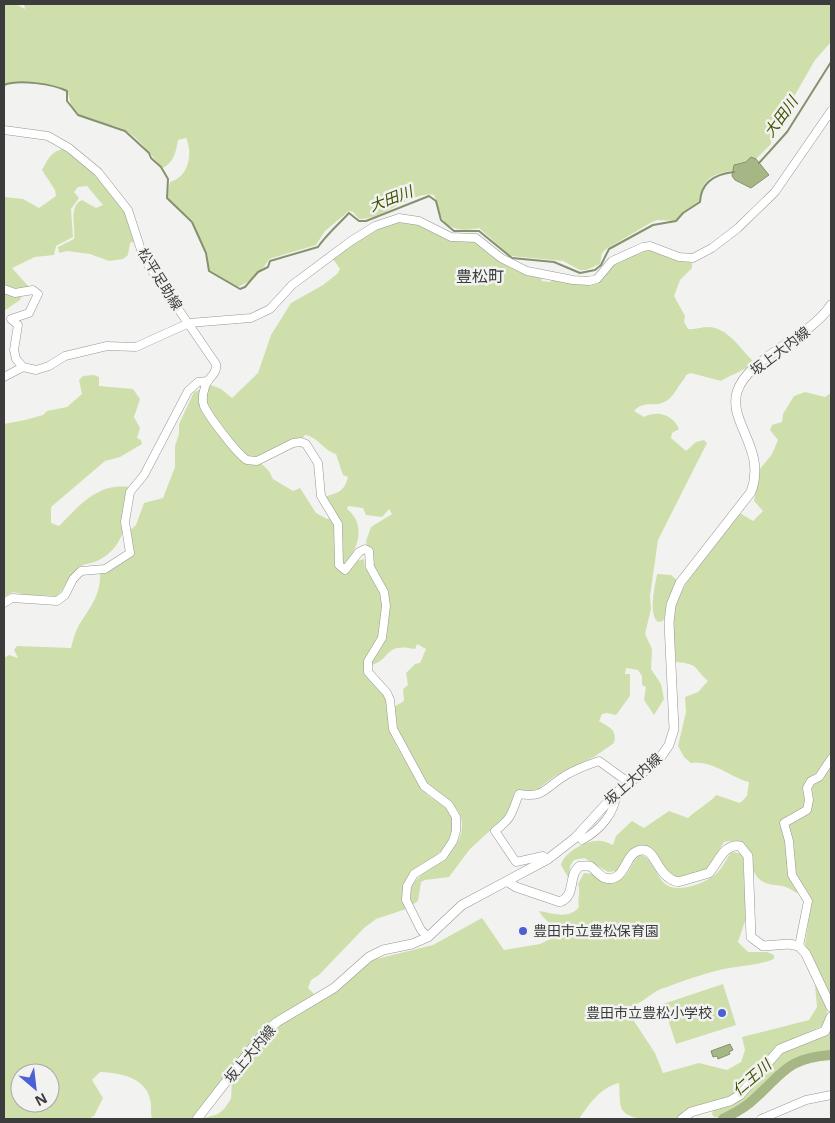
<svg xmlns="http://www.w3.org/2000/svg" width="835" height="1123" font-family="'Open Sans','Noto Sans JP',sans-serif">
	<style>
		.green { fill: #cedfab; fill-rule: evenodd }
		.water { fill: #a6b684; stroke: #86916e }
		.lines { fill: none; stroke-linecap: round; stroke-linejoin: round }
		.stream { stroke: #86916e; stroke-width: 2 }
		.river { stroke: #a6b684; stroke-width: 10 }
		.minor-casing { stroke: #969794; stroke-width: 9 }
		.major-casing { stroke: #969794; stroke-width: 10 }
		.minor { stroke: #fff; stroke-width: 8 }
		.major { stroke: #fff; stroke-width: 9 }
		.poi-dot { fill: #4d5fd4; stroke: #f2f3f0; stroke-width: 2 }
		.labels { text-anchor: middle; stroke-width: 5; stroke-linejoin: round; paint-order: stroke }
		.street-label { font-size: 14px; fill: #3b3c3b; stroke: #f2f3f0 }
		.poi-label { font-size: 14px; fill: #3b3c3b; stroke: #f2f3f0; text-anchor: start }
		.water-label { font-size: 15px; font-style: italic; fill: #425300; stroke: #f2f3f0 }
		.quarter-label { font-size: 16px; fill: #3b3c3b; stroke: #f2f3f0 }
	</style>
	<rect width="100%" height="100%" fill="#f2f3f0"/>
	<g class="green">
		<path d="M 4,4 L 16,4 L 25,9 L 24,4 L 831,4 L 831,42 L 815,60 L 792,100 L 777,115 L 772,127 L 771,144 L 756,159 L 751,157 L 746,162 L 739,163 L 732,171 C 722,172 709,175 704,185 C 701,191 702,199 698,204 L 683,212 L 675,221 L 657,220 L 652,222 L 606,249 L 602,253 L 600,264 L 586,270 L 580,270 L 563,261 L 511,256 L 479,228 C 463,232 444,230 439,211 C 437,205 437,201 434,195 C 411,191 383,220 359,219 L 353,212 L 349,211 L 325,231 L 316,245 L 269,259 C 265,268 247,285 237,287 L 209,271 L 207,252 L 196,232 L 193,221 L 172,203 L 167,196 L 170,182 C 189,177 193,153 186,138 L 178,140 C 176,152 174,162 163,168 C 151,156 141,140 125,130 C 112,123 86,122 77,114 C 69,106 70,97 67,90 C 52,84 18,78 4,84 Z"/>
		<path d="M 65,148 L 89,165 L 123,206 L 135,241 L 130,243 L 128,255 L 123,259 L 109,261 L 90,254 L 67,251 L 59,253 L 58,247 L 74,239 C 76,226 68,206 82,200 L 96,208 L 103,205 L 87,186 L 78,187 L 74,192 L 79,198 L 71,209 L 73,237 L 56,246 L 54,255 L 35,257 L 12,268 L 29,287 C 23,294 12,289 4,288 L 4,197 L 23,199 L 39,208 L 56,196 L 55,190 L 42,170 C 49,158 49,153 65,148 Z"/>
		<path d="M 399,221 C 424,222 452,246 474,241 L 541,278 L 542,281 L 550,282 L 553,279 L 585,283 L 634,252 L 650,249 L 692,263 L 692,268 L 680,280 L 674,296 L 685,316 L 684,322 L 688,329 C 697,330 706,325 715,328 C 732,333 742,351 754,362 C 745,371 732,374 721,381 L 691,373 L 686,375 C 684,381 680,383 677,389 C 662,415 647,396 634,411 L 644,417 C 658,410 673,415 679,429 L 672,433 L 671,438 L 686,451 L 696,442 L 704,440 L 707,443 L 658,540 L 650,596 L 651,609 L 645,634 L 652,649 L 651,669 L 661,684 L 664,699 L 654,715 L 644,700 L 646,687 L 642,685 L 642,676 L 638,670 L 626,668 L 625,674 L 630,674 L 630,696 L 616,715 L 607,713 L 602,714 L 599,721 C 610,728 617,729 614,743 L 594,757 L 555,776 L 535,791 L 515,791 L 507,815 L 470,849 L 449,877 L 425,880 L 421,882 L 418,901 L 412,905 C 398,869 464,865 462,823 C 461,803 439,796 427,784 C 422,778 420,770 416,764 C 403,743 396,733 392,708 L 404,701 L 403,689 L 408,685 L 406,673 L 415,664 L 420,663 L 426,649 L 417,644 L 415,649 C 384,642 391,660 371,665 L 371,660 L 377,653 L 386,611 L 373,568 L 374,557 L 367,546 L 366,541 L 371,527 L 392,514 L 389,509 L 382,517 L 366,515 L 363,508 L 348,506 L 347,509 C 366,524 359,548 345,564 L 341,565 L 340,534 L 325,497 C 339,492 344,492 348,477 L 343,475 L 336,454 C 323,450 318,437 305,435 L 301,440 L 258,458 L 248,458 L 227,435 L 205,404 L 208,386 L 211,385 L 221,389 L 232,398 L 258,373 L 271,335 L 291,303 L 323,285 L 337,274 L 340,269 L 333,259 L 374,229 Z"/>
		<polygon points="4,292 22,294 20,300 4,311"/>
		<path d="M 94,375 L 99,377 L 99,386 L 133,389 L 140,399 L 134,417 L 140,428 L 137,438 L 141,440 L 142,444 L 120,457 L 105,461 L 51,507 L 51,523 L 59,526 C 79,506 97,483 129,487 C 126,515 129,544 99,560 C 92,564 84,563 78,568 C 68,576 65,588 57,596 L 26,595 L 13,592 L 4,597 L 4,424 L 25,420 L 43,415 L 47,411 L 67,407 L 82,394 L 79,380 L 83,376 Z"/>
		<path d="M 202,389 L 201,397 L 233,450 L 263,465 L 269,471 L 273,479 L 293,491 L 300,488 L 316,513 L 327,519 L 333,517 L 336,524 L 338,566 L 364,559 L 365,568 C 384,578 387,619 380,637 C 377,647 369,656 364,665 L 387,698 L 398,742 L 396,745 C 406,760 414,780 427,794 C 434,802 449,804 453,815 C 455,820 453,825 452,830 C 446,868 392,862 406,909 L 376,919 L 364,928 L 319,975 L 311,980 L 308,988 L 316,996 L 277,1020 L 193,1119 L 152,1119 C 150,1113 152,1106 150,1099 C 145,1077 120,1073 100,1072 L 92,1080 L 103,1098 L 94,1116 L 88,1119 L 4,1119 L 4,658 L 9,655 L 18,658 L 14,650 L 17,646 L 71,648 C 73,640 75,632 79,625 C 89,609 101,595 100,574 L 128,558 L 128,532 L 136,525 L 144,503 L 163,498 L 175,467 L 175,446 L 179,434 L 179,424 L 194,392 ZM 20,1073 L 50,1073 L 50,1103 L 20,1103 Z"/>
		<path d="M 805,392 L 825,397 L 831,393 L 831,756 C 827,762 822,771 816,775 C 800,787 803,785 808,805 C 798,812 789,813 781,821 L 787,844 L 786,856 L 802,894 C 795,893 794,891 788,888 C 779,883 768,888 758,878 C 747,865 750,836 724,842 L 706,872 L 674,879 L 647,847 L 616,871 L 608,872 L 584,858 L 574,860 L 570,866 L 569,879 L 561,865 C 564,852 588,839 601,841 C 605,841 610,844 613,845 L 616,836 L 632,821 L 644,828 L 669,811 L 688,818 C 695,811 712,801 716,795 L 740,803 L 747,796 L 749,782 C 728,776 713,760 691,763 L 684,757 L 678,746 L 686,712 L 685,697 L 698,692 L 708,681 C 693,668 700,664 676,662 L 673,622 L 676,601 L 697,565 L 718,541 L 738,512 L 753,521 L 763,511 L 754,501 L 760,469 L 772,454 L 778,440 L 770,430 L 772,425 L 782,422 L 783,414 L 794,396 Z"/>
		<path d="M 657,574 L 671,575 L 678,581 L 663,621 L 658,622 C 648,614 655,586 657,574 Z"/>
		<polygon points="831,761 831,999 805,944 811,906 794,874 795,866 791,857 789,825 813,801 810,788"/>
		<path d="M 734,852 L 741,854 L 743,858 L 746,918 L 738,942 L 748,952 L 767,952 L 774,955 L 774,959 C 762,964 749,965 736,967 C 711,970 684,981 661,989 C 648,994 638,1009 624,1006 L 619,1011 L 626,1019 L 632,1018 L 655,1053 L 663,1073 L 699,1063 L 727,1070 L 741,1062 L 745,1050 L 742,1037 L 809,1020 L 817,1007 L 814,974 C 822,993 832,1005 824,1025 L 787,1042 L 737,1093 L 724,1100 L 685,1110 L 676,1119 C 661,1119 626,1123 621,1107 C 619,1100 620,1090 619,1083 C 600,1088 590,1103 579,1119 L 201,1119 L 218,1114 L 224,1109 L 231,1099 L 232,1079 L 265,1036 L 372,960 L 433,945 L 482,918 L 504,950 L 540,944 L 558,935 C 554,924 544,921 539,911 C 552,913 569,920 579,907 C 577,899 581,892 578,884 L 584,873 L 592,874 L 602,882 C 628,884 625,873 638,856 L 642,855 C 653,860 656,875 664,883 C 676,895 707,883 718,872 C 723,867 726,859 731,853 Z"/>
		<polygon points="723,984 736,1025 676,1044 663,1004"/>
		<path d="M 831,1029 L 831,1050 C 825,1055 817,1053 809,1055 C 796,1059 782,1067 772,1076 C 757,1089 737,1120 714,1117 L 712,1114 L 713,1109 L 730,1103 L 778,1054 L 829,1032 Z"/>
	</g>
	<g class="water">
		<polygon points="751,157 756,159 769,175 751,188 735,180 732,176 734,165 746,162"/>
		<polygon points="730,1044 733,1050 729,1052 730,1054 718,1059 717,1056 713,1057 711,1051"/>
	</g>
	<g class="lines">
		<g class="stream">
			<path d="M 4,85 C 18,79 53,84 67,91 L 67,101 L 78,115 L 125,131 L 149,153 L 151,158 L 161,167 L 168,179 L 167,198 L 192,222 L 206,253 L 209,271 L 240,289 L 245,287 L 258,272 L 268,267 L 270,261 L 318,247 C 327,234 338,225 349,213 L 359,221 L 366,221 L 429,196 L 436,201 L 441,220 L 454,231 L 479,231 L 512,258 L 554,262 L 580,273 L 595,270 L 601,265 L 609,249 L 653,225 L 676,221 L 683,213 L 700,202 C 701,182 715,174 734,172"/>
			<polyline points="759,163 787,132 831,62"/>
		</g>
		<path class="river" d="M 723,1119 C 734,1113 744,1109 753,1100 C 783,1074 786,1058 831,1055"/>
		<defs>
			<g id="minor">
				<path d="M 4,130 L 48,136 L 69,148 L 98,172 L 128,210 L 144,259 L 216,364 C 218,374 207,378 205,387 C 203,393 202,401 204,406 C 209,417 238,455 247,460 L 257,461 L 293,443 L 301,442 L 306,444 L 318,463 L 321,496 L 338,524 L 339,565 L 345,570 L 359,552 L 365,549 L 369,551 L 370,567 L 384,592 L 386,606 L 382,638 L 368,661 L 368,672 L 387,693 L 390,700 L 393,729 L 424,786 L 449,805 L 456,817 L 456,831 L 453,841 L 443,856 L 414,874 L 407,886 L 406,900 L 421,930 L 428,937"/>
				<polyline points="4,289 15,293 33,290 38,294 29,313 11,319 18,325 14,350 16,359 23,367 36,370 49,366 65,356 107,346 136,347 189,323 251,318 270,309 292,285 351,241 375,226 399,218 419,221 451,237 476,238 501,258 527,271 573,280 589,281 597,279 612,261 643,247 650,246 679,257 693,258 712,248 738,228 775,192 831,111"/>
				<polyline points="4,377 23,367"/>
				<polyline points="4,603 12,598 57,601 65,595 73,579 81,571 105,569 130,553 125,522 130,492 144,475 188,391 198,382 208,381"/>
				<path d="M 582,840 C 599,831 616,813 616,793"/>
				<path d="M 548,859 L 543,856 L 516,862 L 495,831 C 513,817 511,814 519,794 C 541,798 543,791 560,779 C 571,771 587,765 599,761 L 628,782"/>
				<polyline points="799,946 808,901 792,875 789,841 784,823 807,810 809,800 807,788 811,781 819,777 831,759"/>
				<polyline points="761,1119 806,1100 831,1095"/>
			</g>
			<g id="major">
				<path d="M 508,882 L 516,887 L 560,902 C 577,895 567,875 580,866 L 590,866 C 595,869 599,876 605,878 C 627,884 624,849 643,850 C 656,850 657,877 678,882 L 709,873 C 718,863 724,843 740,846 L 748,856 L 751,937 L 763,946 L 789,944 L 799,946 L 806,954 L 831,1007"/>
				<path d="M 197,1119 L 263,1034 L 277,1022 L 334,988 L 369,957 L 383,950 L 412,944 L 428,937 L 462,905 L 548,859 L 575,838 L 616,793 L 658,761 L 669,745 L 674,729 L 669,623 L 671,605 L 680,583 L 751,492 C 767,449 728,423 737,392 C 748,357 809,339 831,305"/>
				<polyline points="682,1119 691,1112 730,1101 740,1095 780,1049 825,1031 831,1017"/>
			</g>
		</defs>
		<use href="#minor" class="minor-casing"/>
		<use href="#major" class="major-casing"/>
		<use href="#minor" class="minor"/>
		<use href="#major" class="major"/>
	</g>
	<g class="poi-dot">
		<circle cx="523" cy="931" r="5"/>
		<circle cx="722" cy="1013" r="5"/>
	</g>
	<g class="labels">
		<g class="street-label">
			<text transform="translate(160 279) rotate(58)" y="5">松平足助線</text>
			<text transform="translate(780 351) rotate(-37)" y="5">坂上大内線</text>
			<text transform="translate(633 779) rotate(-41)" y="5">坂上大内線</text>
			<text transform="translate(250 1054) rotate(-50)" y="5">坂上大内線</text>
		</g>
		<g class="poi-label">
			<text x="533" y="936">豊田市立豊松保育園</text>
			<text x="712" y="1018" text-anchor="end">豊田市立豊松小学校</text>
		</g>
		<g class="water-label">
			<text transform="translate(781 117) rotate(-54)" y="5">大田川</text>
			<text transform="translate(391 199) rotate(-21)" y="5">大田川</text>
			<text transform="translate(752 1078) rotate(-41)" y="5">仁王川</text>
		</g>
		<g class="quarter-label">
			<text x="480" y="282">豊松町</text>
		</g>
	</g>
	<rect width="835" height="1123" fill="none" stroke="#3b3c3b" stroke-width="10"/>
	<g transform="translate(35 1088) rotate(152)"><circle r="24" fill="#f2f3f0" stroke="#a9aaa8"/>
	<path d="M0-4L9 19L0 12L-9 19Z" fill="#4d5fd4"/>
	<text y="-8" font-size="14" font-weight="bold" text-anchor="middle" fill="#3b3c3b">N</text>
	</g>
</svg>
